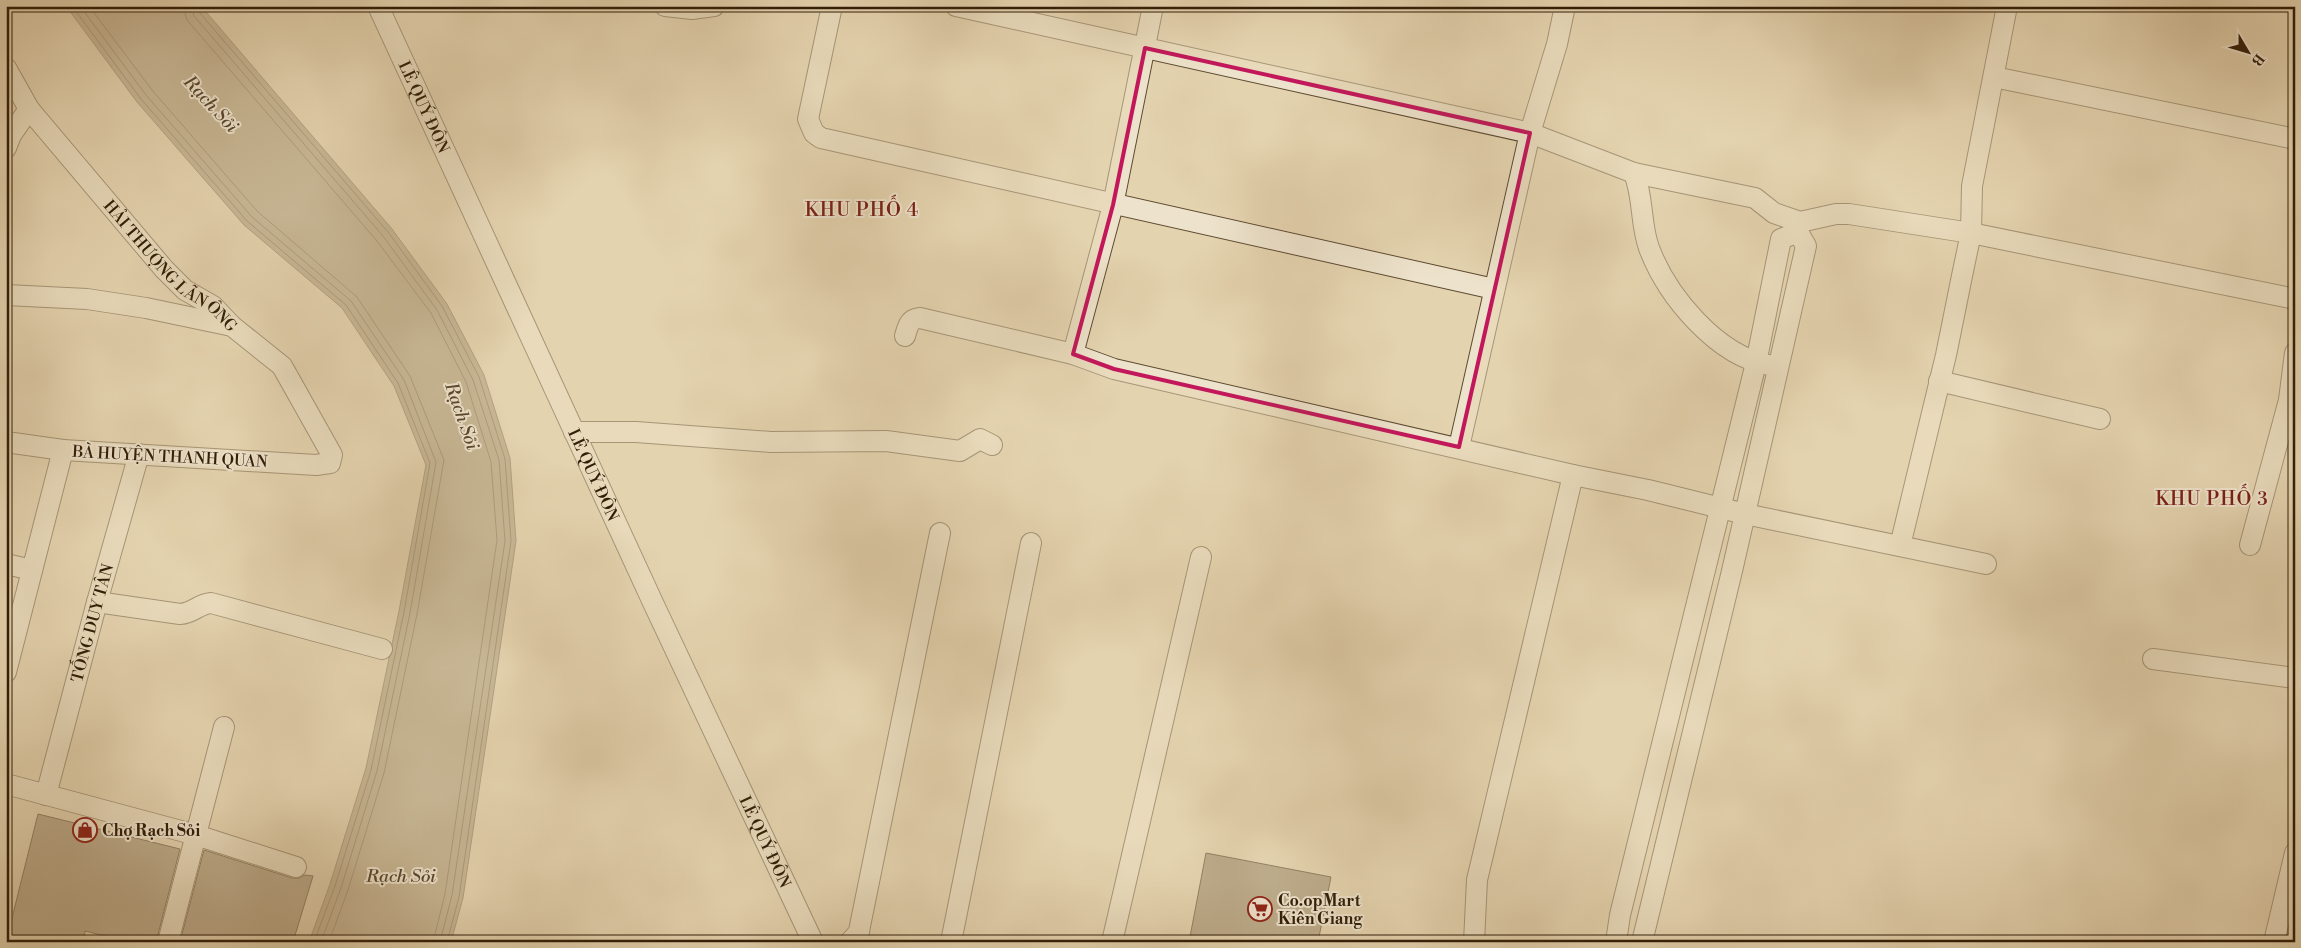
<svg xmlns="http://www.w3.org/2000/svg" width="2301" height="948" font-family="'Libre Bodoni',serif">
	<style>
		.water { fill: #a79576; stroke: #78654a }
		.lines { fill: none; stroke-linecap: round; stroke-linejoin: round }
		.shore { stroke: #6c5a3f; stroke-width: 1 }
		.building { fill: #8e7c5f; stroke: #311e08 }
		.minor-casing { stroke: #5e4b32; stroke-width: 22 }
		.minor { stroke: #ede2cb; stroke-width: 20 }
		.marked { fill: none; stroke: #c2185b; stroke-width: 4; stroke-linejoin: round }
		.labels { text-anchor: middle; stroke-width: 4; stroke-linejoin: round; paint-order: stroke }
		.street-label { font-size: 16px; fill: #311e08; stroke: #ede2cb }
		.poi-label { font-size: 16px; font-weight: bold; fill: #311e08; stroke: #ede2cb; text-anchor: start }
		.water-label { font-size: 18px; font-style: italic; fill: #5a482e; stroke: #ede2cb }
		.quarter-label { font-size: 19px; letter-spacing: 1px; fill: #7a1f14; stroke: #ede2cb }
	</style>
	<rect width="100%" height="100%" fill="#e4d3af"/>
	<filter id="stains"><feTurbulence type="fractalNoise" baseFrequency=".004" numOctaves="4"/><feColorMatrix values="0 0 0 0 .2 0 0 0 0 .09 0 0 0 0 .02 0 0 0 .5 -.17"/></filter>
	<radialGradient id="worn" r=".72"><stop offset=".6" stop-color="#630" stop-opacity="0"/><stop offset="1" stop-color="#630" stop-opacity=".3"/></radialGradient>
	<polygon class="water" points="66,6 201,6 392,229 447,304 484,375 510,458 516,541 463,898 451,942 309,942 330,884 366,768 399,611 426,465 394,386 342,308 244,225 137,102"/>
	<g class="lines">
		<g class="shore">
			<polyline points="72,6 141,99 247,221 346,305 398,383 430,463 404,612 371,770 335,886 314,942"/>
			<polyline points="80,6 146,95 252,217 351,301 404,380 436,462 410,613 377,771 341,888 321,942"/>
			<polyline points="89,6 152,90 257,211 357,297 410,376 444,460 417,614 384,773 348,890 329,942"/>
			<polyline points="183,6 187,20 377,241 431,313 466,382 491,462 497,540 445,894 433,942"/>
			<polyline points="191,6 194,16 383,236 437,310 473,380 499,460 505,541 452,895 440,942"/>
			<polyline points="197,6 199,12 388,232 442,306 479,377 505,459 511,541 459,897 447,942"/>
		</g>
	</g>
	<g class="building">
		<polygon points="38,814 180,849 156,942 130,942 85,931 84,942 6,942"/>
		<polygon points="204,850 292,878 299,878 305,875 313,876 293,942 180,942"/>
		<polygon points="1206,853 1331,877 1318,942 1189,942"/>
	</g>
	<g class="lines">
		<defs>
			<g id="minor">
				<path id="s1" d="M 378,6 L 655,607 L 813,942"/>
				<polyline points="665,6 692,9 714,6"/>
				<polyline points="832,6 808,119 814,133 821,138 1494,289"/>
				<polyline points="956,6 1530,133 1634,173 1755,198 1774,213 1800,222 1836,214 1849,214 1971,233 2295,299"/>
				<path id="s2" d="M 6,68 L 29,109 L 164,269 L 185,290 L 213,306 L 232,326 L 282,366 L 332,455 L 330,463 L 316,465 L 63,450 L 6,442"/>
				<polyline points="1994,77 2295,139"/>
				<polyline points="6,148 11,135 29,109"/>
				<path d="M 1634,173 C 1644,199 1640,223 1649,248 C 1667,296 1717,356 1769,365"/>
				<polyline points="6,295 87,299 146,308 232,326"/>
				<path d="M 905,336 C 908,326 909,319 920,318 L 1073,354 L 1114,369 L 1573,475 L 1648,490 L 1745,514 L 1986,564"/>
				<polyline points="1073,354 1113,205 1153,6"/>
				<polyline points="1939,381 2100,419"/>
				<polyline points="574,432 636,432 771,442 886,441 960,451 980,439 992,445"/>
				<polyline points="1459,447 1530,133 1557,44 1565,6"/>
				<polyline points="2250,545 2289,400 2295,353"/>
				<polyline points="1900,546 1946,355 1963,271 1971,233 1972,186 2007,6"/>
				<polyline points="6,564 32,570"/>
				<path d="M 97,602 L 180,614 C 194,613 198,604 211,603 L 382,649"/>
				<polyline points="2153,659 2295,678"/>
				<polyline points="6,672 63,450"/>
				<polyline points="6,784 196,835 296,867"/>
				<path id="s3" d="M 46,795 L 97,602 L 139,454"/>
				<polyline points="168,942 224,727"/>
				<polyline points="850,942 859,932 860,926 940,533"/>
				<polyline points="951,942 1031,543"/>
				<polyline points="1112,942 1201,557"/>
				<polyline points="1474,942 1477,880 1573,475"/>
				<polyline points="1616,942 1620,915 1756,363 1781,239 1798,232"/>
				<polyline points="1642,942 1732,571 1806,246 1798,232 1800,222"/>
				<polyline points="2274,942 2295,853"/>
			</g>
		</defs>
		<use href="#minor" class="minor-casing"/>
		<use href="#minor" class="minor"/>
	</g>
	<path d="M0 0H2301V948H0ZM 1145,48 L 1530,133 L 1459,447 L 1114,369 L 1073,354 L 1113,205 Z" fill="#e4d3af" fill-opacity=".55" fill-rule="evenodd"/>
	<path class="marked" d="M 1145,48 L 1530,133 L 1459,447 L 1114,369 L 1073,354 L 1113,205 Z"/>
	<defs>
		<symbol id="shop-ring" viewBox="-11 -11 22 22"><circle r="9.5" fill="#ede2cb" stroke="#8f2418" stroke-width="1.5"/><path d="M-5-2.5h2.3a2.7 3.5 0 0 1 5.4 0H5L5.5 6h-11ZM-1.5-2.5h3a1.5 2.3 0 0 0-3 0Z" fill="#8f2418"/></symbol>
		<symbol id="supermarket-ring" viewBox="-11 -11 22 22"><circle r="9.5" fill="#ede2cb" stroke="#8f2418" stroke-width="1.5"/><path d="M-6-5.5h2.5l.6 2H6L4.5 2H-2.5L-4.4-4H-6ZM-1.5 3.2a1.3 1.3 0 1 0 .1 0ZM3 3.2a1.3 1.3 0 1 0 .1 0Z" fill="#8f2418"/></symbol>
	</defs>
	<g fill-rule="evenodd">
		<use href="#shop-ring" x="71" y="816" width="28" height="28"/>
		<use href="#supermarket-ring" x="1246" y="895" width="28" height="28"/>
	</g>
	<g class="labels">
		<g class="street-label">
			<text dy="6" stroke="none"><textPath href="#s1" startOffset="111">LÊ QUÝ ĐÔN</textPath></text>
			<text dy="6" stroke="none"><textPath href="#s2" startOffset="259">HẢI THƯỢNG LÃN ÔNG</textPath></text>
			<text transform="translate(170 456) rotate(3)" y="6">BÀ HUYỆN THANH QUAN</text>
			<text dy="6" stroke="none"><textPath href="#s1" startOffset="516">LÊ QUÝ ĐÔN</textPath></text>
			<text dy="6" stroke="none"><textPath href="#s3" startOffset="178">TỐNG DUY TÂN</textPath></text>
			<text dy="6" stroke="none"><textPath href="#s1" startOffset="921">LÊ QUÝ ĐÔN</textPath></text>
		</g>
		<g class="poi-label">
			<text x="102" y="836">Chợ Rạch Sỏi</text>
			<text x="1278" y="906">Co.opMart<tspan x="1278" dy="18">Kiên Giang</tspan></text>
		</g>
		<g class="water-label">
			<text transform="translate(211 104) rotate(47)" y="6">Rạch Sỏi</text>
			<text transform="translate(462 416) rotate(71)" y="6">Rạch Sỏi</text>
			<text x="401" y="882">Rạch Sỏi</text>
		</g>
		<g class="quarter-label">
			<text x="862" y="216">KHU PHỐ 4</text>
			<text x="2212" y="505">KHU PHỐ 3</text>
		</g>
	</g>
	<rect width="2301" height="948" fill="none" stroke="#e4d3af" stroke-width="25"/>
	<rect x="8" y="8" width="2286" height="933" fill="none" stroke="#311e08" stroke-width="2.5"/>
	<rect x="12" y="12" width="2276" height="923" fill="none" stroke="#311e08"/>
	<g transform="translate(2248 52) rotate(128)" stroke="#ede2cb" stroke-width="4" paint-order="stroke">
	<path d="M0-4L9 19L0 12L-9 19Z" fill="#311e08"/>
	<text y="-8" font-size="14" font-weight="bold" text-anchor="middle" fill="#311e08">B</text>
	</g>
	<rect width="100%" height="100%" filter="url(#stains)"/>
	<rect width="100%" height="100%" fill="url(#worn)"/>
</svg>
